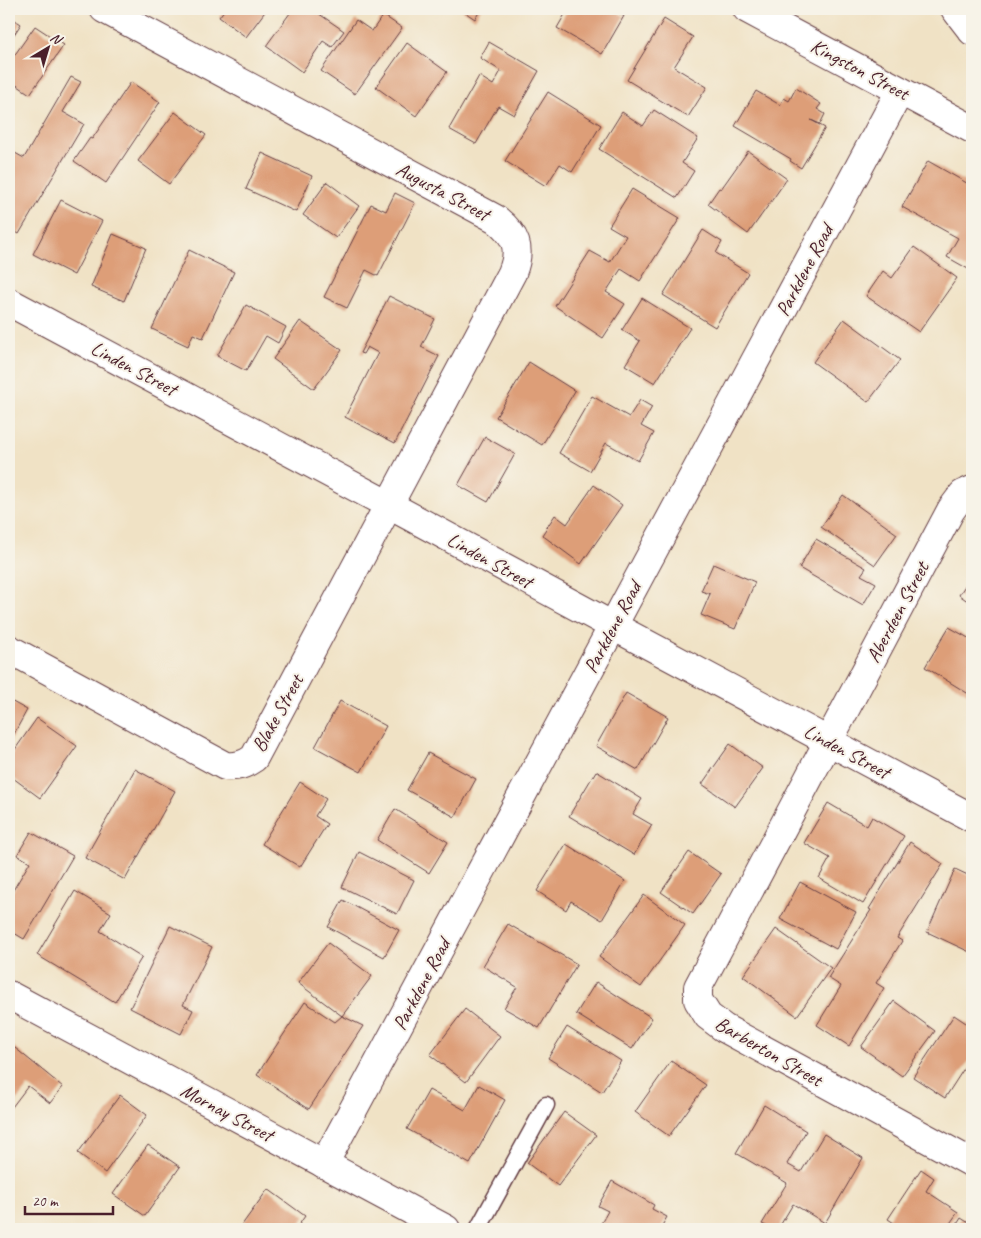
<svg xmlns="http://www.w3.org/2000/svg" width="981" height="1238" font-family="Caveat,sans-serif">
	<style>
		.building { fill: #dd9e78 }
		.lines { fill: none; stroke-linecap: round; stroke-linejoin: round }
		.lane-casing { stroke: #633c42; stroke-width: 19 }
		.street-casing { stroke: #633c42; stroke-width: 30 }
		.secondary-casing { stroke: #633c42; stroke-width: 30 }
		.lane { stroke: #fff; stroke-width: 16 }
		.street { stroke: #fff; stroke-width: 28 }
		.secondary { stroke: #fff; stroke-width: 28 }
		.labels { text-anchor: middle; stroke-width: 4; stroke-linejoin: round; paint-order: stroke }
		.street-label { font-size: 20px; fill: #4a1f2b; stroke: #f7f3e8 }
	</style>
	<rect width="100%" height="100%" fill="#f7f3e8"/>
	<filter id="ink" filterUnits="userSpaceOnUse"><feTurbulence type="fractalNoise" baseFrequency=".02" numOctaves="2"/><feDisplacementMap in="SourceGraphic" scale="10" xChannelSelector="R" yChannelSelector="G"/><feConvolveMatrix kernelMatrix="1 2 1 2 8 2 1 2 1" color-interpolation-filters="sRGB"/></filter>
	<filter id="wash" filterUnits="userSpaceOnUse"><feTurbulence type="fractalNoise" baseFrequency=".0096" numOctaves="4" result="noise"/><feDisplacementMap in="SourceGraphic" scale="20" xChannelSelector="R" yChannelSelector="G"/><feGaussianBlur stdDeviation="1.12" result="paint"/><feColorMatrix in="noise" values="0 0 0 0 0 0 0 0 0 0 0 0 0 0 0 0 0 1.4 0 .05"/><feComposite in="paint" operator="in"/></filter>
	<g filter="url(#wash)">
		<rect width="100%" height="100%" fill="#f0e2c5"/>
		<g id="blocks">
			<g class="building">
				<polygon points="225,9 267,9 246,37 219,17"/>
				<polygon points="293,9 312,9 344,31 332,47 323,41 302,72 266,46"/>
				<polygon points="460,9 481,9 475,19"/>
				<polygon points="568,9 612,9 624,16 602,54 557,28"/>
				<polygon points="383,15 402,28 355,94 321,71 356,20 372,31"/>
				<polygon points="9,16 21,24 9,42"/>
				<polygon points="664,19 693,37 674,67 707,87 688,117 627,80"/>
				<polygon points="35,26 64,45 30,94 9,80 9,63"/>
				<polygon points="489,42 539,71 514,115 498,106 476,144 449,129 479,76 493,85 501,71 480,58"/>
				<polygon points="407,43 447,72 416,116 376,87"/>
				<polygon points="71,77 81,82 63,112 84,124 19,234 9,228 9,163 15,153 24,158"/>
				<polygon points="131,82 160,102 106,183 74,161 90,138 92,139"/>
				<polygon points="796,88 821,104 817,109 825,114 820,124 811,120 825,128 801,168 790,161 791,159 735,126 756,91 780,105 784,98 789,101"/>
				<polygon points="548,92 601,125 572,172 560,164 546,186 505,161"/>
				<polygon points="654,110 698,138 682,163 694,171 677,198 599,149 622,112 643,126"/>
				<polygon points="175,112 206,135 169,184 138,161"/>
				<polygon points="748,151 787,179 748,234 708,204 719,188 721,189"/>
				<polygon points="262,153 312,176 296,212 246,189"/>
				<polygon points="928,161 972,186 972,266 970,270 947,257 958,238 902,207"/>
				<polygon points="327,182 359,206 336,238 303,215"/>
				<polygon points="632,189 680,218 640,281 621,269 606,292 625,304 603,338 555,306 590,251 610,262 626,236 609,226"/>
				<polygon points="395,193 415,203 378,276 366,270 347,308 324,297 371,204 386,211"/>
				<polygon points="61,200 102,221 74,275 33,254"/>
				<polygon points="703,230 722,242 716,253 748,273 715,327 663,295"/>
				<polygon points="113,234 146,248 124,301 91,287"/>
				<polygon points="914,247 957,278 919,332 866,296 883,271 892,278"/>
				<polygon points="189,250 234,272 203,338 193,334 188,346 152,329"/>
				<polygon points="389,296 435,319 421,347 439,356 395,443 345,417 378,353 367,347 363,354 360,353"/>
				<polygon points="642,298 690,328 655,383 625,365 640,341 622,330"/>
				<polygon points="246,305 286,327 278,343 266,336 246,371 217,356"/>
				<polygon points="844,319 900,360 868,402 813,362"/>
				<polygon points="300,321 342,350 314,389 273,359"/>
				<polygon points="529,362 575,391 542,445 496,417"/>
				<polygon points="592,396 629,417 640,400 652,407 641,426 654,433 638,461 606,443 590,471 559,453"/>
				<polygon points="485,437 515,454 488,502 458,485"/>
				<polygon points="594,485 622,505 581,564 542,535 555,515 567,524"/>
				<polygon points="843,495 897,534 875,565 821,527"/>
				<polygon points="816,539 866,568 861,575 876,583 863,605 799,568"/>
				<polygon points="713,564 755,582 735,629 701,615 710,594 701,591"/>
				<polygon points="972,575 972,604 959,595"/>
				<polygon points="949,627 972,640 972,696 925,667"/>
				<polygon points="626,693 668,717 638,770 596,746"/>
				<polygon points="9,700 27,710 9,743"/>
				<polygon points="340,701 386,726 361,772 315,747"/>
				<polygon points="37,718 77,746 40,798 9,775 9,758"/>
				<polygon points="730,744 763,768 735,807 702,784"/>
				<polygon points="428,753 476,779 455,817 407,790"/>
				<polygon points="135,769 175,791 125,880 85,858"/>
				<polygon points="596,771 642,799 633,814 652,825 634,855 569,816"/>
				<polygon points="300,782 326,799 315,816 327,824 300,867 262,844"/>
				<polygon points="828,803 867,826 872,817 904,836 863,904 819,878 830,858 804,843"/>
				<polygon points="395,809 448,842 429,873 377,840"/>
				<polygon points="31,832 73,856 24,939 9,930 9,897 30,862 17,855"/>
				<polygon points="910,842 943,864 897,938 902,941 876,983 884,988 849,1046 817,1025 841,986 828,978 871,910 869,909"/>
				<polygon points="566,844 625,881 602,920 571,901 566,910 537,891"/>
				<polygon points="359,852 414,880 397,914 342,887"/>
				<polygon points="689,852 721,874 693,914 661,892"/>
				<polygon points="955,869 972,877 972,953 927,932"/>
				<polygon points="800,882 856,912 836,949 780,919"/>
				<polygon points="75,891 111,913 100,931 142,957 115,1002 37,955"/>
				<polygon points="644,895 685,925 641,987 599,957"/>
				<polygon points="343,900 399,930 384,957 328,927"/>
				<polygon points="508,924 577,964 539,1028 504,1008 517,987 483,966"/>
				<polygon points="170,926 212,947 183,1005 193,1010 181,1034 130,1008"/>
				<polygon points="776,929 831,968 797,1016 743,976"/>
				<polygon points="328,943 372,976 342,1016 298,983"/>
				<polygon points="596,982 652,1018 632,1049 576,1014"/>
				<polygon points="894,1001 935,1031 902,1076 861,1047"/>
				<polygon points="305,1002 335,1022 342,1016 363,1026 309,1109 257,1075"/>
				<polygon points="465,1009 500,1036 466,1082 430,1055"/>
				<polygon points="954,1015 972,1027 972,1056 945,1098 913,1077"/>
				<polygon points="567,1027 621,1061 602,1092 548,1058"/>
				<polygon points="9,1043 63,1087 50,1103 28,1086 9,1111"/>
				<polygon points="671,1061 706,1085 669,1136 635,1112"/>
				<polygon points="479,1085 505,1100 470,1164 407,1129 429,1090 465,1110"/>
				<polygon points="120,1095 147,1115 105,1173 78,1153"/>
				<polygon points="764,1105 806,1131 787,1164 801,1172 824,1134 863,1158 825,1223 793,1204 778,1229 772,1229 762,1224 787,1183 736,1153"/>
				<polygon points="564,1112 596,1135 558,1186 527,1163"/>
				<polygon points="148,1145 180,1167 145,1216 113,1194"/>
				<polygon points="921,1169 934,1178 926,1191 958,1212 946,1229 903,1229 888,1219"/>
				<polygon points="612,1181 654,1205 652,1209 667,1217 660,1229 598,1229 608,1211 598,1206"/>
				<polygon points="268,1189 305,1216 296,1229 239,1229"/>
				<polygon points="961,1218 972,1225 972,1229 954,1229"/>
			</g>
		</g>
	</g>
	<g filter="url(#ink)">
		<use href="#blocks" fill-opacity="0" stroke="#633c42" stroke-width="1"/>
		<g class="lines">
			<defs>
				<polyline id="lane" points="478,1229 546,1105"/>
				<g id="street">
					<polyline points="747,9 972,129"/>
					<polyline points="9,302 389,505 613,626 972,818"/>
					<polyline points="972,490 963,494 951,510 698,987 698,1000 708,1016 724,1028 972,1163"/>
					<path d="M 9,649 L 225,766 C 237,767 244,765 254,758 L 512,273 C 522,248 516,235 496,219 L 104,9"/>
					<polyline points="9,995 446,1229"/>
					<polyline points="324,1164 900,91"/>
				</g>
				<polyline id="secondary" points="955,9 972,31"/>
			</defs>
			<use href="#lane" class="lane-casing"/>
			<use href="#street" class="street-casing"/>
			<use href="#secondary" class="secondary-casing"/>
			<use href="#lane" class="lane"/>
			<use href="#street" class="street"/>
			<use href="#secondary" class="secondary"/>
		</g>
	</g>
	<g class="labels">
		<g class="street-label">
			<text transform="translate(860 69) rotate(28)" y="7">Kingston Street</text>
			<text transform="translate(443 191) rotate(28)" y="7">Augusta Street</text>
			<text transform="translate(804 270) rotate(-62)" y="7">Parkdene Road</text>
			<text transform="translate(134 368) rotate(28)" y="7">Linden Street</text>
			<text transform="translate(490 560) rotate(29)" y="7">Linden Street</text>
			<text transform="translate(897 612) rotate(-62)" y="7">Aberdeen Street</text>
			<text transform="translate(612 627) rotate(-62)" y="7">Parkdene Road</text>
			<text transform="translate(277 713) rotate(-61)" y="7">Blake Street</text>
			<text transform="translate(847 751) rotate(28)" y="7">Linden Street</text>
			<text transform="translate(421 984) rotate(-62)" y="7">Parkdene Road</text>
			<text transform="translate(769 1051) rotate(30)" y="7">Barberton Street</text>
			<text transform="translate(227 1112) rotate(28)" y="7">Mornay Street</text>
		</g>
	</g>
	<rect width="981" height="1238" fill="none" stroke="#f7f3e8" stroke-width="30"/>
	<g transform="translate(48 48) rotate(38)" stroke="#f7f3e8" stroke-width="4" paint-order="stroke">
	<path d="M0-4L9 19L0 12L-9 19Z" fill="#4a1f2b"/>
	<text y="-8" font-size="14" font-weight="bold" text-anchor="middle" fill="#4a1f2b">N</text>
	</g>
	<path d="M25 1206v8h88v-8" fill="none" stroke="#4a1f2b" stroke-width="2.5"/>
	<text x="32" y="1206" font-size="15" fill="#4a1f2b" stroke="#f7f3e8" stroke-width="4" paint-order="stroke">20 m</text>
</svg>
